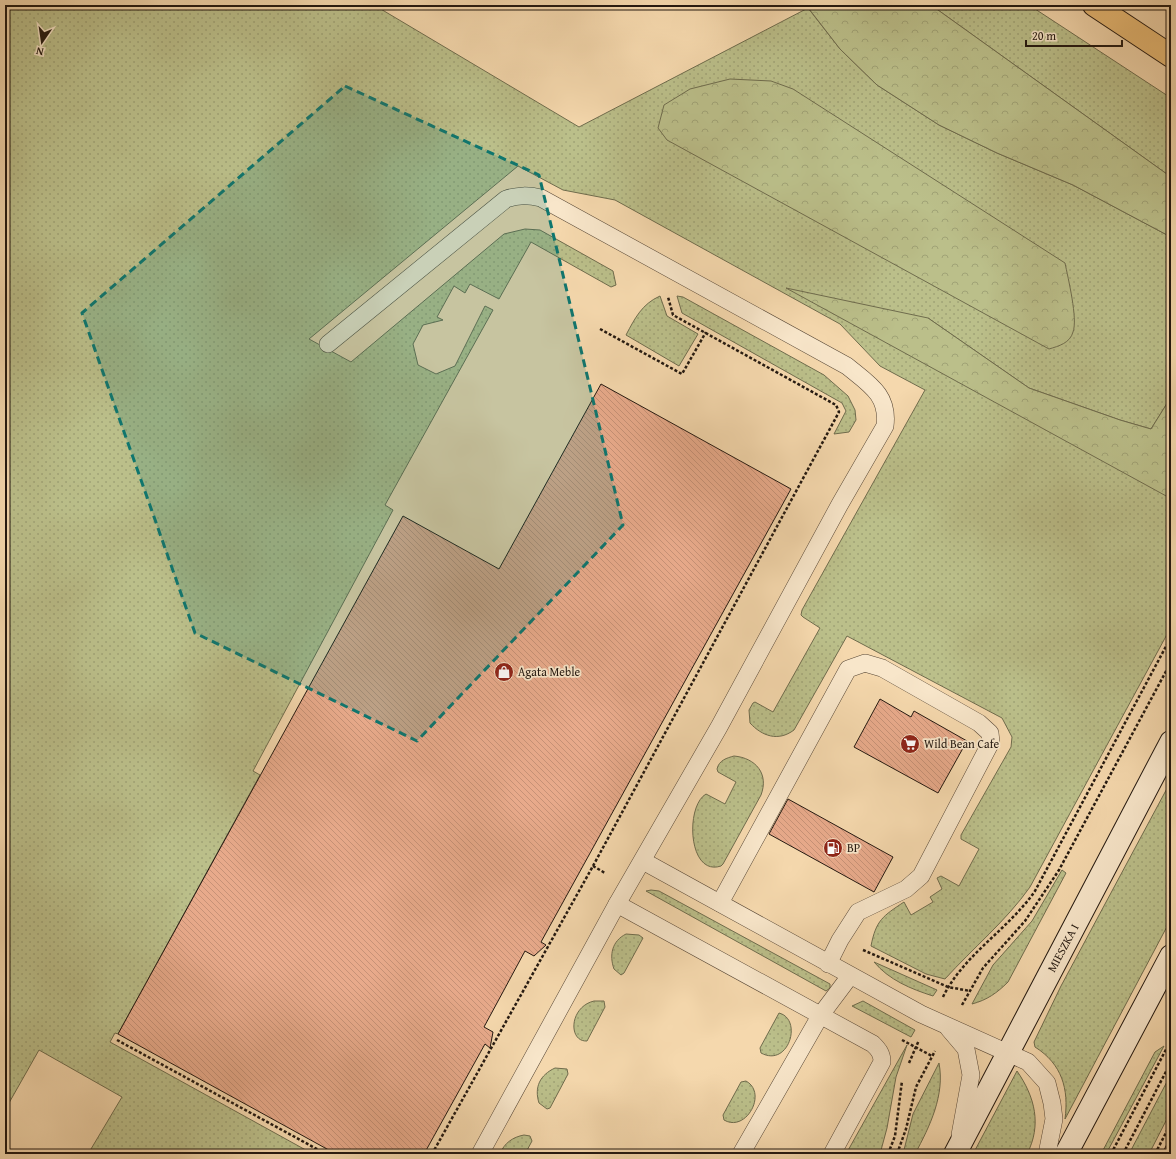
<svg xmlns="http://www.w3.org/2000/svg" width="1176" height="1159" font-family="'Gentium Book Plus',serif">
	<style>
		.grass { fill: url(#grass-dots); stroke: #6f6c4d }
		.forest { fill: url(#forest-crowns); stroke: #6f6c4d }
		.building { fill: url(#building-back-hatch); stroke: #231810 }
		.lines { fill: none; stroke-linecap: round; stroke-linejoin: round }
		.lane-casing { stroke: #584837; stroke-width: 18 }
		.secondary-casing { stroke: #231810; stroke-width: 24 }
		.primary-casing { stroke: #231810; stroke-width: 24 }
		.path { stroke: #231810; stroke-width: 2.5; stroke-dasharray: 3 2; stroke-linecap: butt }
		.lane { stroke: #f8e6ca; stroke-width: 17 }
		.secondary { stroke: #f8e6ca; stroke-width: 22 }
		.primary { stroke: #eabc76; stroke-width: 22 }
		.marked { fill: #0f766e; fill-opacity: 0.2; stroke: #0f766e; stroke-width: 3; stroke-dasharray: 8 5; stroke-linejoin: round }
		.labels { text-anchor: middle; stroke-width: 3.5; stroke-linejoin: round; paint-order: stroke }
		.poi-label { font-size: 12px; fill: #231810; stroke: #f8e6ca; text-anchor: start }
		.street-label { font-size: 12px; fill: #231810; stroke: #f8e6ca }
	</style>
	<defs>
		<pattern id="grass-dots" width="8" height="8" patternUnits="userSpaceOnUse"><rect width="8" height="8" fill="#bbbf8a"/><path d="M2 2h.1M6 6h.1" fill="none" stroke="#a0a376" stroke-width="1.8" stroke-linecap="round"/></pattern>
		<pattern id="forest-crowns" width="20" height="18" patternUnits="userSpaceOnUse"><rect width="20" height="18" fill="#bbbf8a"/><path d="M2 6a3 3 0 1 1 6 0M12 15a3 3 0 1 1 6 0" fill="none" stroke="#a0a376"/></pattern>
		<pattern id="building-back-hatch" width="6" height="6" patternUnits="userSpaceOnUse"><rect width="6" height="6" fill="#e8aa8b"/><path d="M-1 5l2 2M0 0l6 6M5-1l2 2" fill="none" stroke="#c79277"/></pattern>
	</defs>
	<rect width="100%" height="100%" fill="#f5d8ad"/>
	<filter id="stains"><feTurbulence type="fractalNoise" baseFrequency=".005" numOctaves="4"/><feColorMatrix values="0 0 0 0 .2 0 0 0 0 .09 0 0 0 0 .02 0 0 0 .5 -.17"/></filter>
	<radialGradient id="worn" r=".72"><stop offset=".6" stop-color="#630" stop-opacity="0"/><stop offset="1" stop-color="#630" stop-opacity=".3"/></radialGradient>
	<g class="grass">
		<path d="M 5,5 L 374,5 L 579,127 L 808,8 L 840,49 L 877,85 L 939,125 L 997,153 L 1073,185 L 1169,236 L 1171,238 L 1171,397 L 1151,429 L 1120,420 L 1029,388 L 928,318 L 1168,496 L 1171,491 L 1171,627 L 1030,887 C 1006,921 973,948 945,979 L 926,974 L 871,946 C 876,920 883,916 904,902 L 911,915 L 933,902 L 930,897 L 942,889 L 937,878 L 941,876 L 959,886 L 979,849 L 961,839 L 961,835 L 1011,747 L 1012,737 L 1002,718 L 847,636 L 794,730 C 778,742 762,736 750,723 L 749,710 L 753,703 L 755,702 L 773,712 L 820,628 L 803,617 L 801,615 L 802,610 L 925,390 L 880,366 L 840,324 L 615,200 L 563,190 L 518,166 L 309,339 L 351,362 L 504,234 L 525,229 L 540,230 L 613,271 L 616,285 L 611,287 L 531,242 L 499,299 L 470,284 L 465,293 L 454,286 L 437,317 L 443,320 L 423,325 L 413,344 L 418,365 L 436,374 L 455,366 L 485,306 L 493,310 L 385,505 L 393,510 L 253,771 L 260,775 L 118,1034 L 115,1033 L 110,1042 L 313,1154 L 88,1154 L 122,1097 L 39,1050 L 5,1110 Z"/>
		<polygon points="931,5 1029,5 1171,98 1171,177"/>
		<path d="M 660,296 L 667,316 L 698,334 L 679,366 L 626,335 C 635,318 642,304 660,296 Z"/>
		<polygon points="677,296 683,297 824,375 848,396 855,410 856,420 849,432 834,434 846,411 842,403 682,313"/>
		<path d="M 734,756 C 756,758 769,774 761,795 L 723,864 L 721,866 C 688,877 685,806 706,794 L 725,804 L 736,782 L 718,772 L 717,769 C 719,760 727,758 734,756 Z"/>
		<path d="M 1171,781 L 1171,919 L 1065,1119 C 1069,1089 1062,1064 1035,1047 L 1034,1042 L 1061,986 Z"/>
		<path d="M 1062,870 L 1066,873 L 1008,982 C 997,993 987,1000 972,1004 L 993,965 L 1032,921 Z"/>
		<polygon points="651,890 659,891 830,984 830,988 826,991 646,891"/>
		<path d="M 626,934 L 639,935 L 643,938 L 624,973 L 621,975 L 614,969 C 609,955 612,941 626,934 Z"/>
		<path d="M 874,962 L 937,990 L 933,996 C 911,989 889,980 874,962 Z"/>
		<path d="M 594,1001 L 604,1001 L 605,1007 L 587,1041 C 568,1042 569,1007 594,1001 Z"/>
		<polygon points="863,1001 915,1030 911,1037 852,1006"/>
		<path d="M 779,1013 C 803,1019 789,1068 761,1053 L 760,1048 Z"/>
		<polygon points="907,1045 896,1077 887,1128 880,1154 846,1154"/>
		<polygon points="1164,1046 1106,1154 1101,1154 1155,1052"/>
		<path d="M 939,1063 C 945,1095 930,1126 915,1154 L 903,1154 L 913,1114 Z"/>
		<path d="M 555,1068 L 567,1069 L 568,1074 L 550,1108 L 547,1109 L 539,1103 C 534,1087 540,1075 555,1068 Z"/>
		<path d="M 1017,1071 C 1035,1097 1042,1125 1027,1154 L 973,1154 Z"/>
		<polygon points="1171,1074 1171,1111 1149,1154 1129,1154"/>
		<path d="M 746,1081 C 768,1093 746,1133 724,1120 L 723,1115 L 741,1082 Z"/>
		<path d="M 524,1135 L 530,1136 L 532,1141 L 525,1154 L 500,1154 C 504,1143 513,1137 524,1135 Z"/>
	</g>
	<g class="forest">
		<polygon points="806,5 931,5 1171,177 1171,238 1169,236 1073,185 997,153 939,125 877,85 840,49"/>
		<path d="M 730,79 L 771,81 L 793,89 L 1065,263 C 1068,278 1078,319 1073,332 C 1070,343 1059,346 1049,349 L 667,140 L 658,128 L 664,105 L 690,89 Z"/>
		<polygon points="786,288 928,318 1029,388 1120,420 1151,429 1171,397 1171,491 1168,497"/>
	</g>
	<g class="building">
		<polygon points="601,384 791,489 541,942 546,945 534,956 525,951 504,990 484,1027 493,1032 490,1048 485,1044 424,1154 336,1154 118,1034 403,516 499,569"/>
		<polygon points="880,699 911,717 914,711 967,741 938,793 854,747"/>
		<polygon points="788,799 893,857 874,892 769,834"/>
		<polygon points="1169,1140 1171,1141 1171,1154 1162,1154"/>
	</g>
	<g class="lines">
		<defs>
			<g id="lane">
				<path d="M 328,344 L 506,199 C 519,195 528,195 541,198 L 847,366 C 869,384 889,395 885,426 L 840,504 L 719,727 L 617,904 L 480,1154"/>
				<polyline points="643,861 921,1014 1028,1062 1047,1083 1052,1103 1054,1119 1047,1154"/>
				<polyline points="720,903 848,669 865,663 882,668 979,723 990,733 991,742 921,876 906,889 858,912 840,940 828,964"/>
				<path d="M 617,904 L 873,1044 C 879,1050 882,1054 882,1062 L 832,1154"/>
				<polyline points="949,1029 966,1049 971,1075 960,1135"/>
				<polyline points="741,1154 820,1016 850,976"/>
			</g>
			<g id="secondary">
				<polyline points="955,1154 1171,742"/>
				<polyline points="1066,1154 1171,956"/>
			</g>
			<polyline id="primary" points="1094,5 1171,56"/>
		</defs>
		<use href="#lane" class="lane-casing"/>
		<use href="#secondary" class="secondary-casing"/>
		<use href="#primary" class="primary-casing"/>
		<g class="path">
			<polyline points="600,329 682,374 706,332"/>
			<polyline points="593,866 605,873"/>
			<polyline points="863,950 948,987 970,991"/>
			<path d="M 943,997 C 964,954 1008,930 1035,891 L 1171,637"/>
			<polyline points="962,1005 983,968 1025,921 1059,870 1171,662"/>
			<polyline points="117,1040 326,1154"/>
			<polyline points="902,1040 932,1056"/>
			<polyline points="909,1063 919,1040"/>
			<polyline points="432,1154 593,866 839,412 836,405 673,315 668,297"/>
			<polyline points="888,1154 895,1136 902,1081"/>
			<polyline points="897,1154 906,1129 916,1087 935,1051"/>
			<polyline points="1111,1154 1171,1040"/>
			<polyline points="1123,1154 1171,1062"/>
			<polyline points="1155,1154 1171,1123"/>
		</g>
		<use href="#lane" class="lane"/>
		<use href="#secondary" class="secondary"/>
		<use href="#primary" class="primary"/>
	</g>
	<path class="marked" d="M 345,86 L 539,175 L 623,525 L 417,741 L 195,633 L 82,313 Z"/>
	<defs>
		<symbol id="shop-disc" viewBox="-11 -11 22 22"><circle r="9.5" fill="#8f2418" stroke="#f8e6ca"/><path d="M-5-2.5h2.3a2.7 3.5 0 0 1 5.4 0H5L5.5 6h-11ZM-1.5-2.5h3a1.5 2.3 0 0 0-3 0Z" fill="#fff"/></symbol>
		<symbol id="supermarket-disc" viewBox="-11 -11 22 22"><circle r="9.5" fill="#8f2418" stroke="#f8e6ca"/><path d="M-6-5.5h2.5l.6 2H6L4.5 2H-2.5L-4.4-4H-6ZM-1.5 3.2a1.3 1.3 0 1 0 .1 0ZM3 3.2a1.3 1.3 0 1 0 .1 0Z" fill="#fff"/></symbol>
		<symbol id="fuel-disc" viewBox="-11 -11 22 22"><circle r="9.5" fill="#8f2418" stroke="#f8e6ca"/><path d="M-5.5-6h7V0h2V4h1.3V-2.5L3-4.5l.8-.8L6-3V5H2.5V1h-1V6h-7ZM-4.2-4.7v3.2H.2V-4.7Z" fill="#fff"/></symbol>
	</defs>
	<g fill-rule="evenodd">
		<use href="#shop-disc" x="493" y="661" width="22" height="22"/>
		<use href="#supermarket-disc" x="899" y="733" width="22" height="22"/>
		<use href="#fuel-disc" x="822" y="837" width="22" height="22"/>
	</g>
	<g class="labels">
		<g class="poi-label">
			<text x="518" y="676">Agata Meble</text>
			<text x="924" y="748">Wild Bean Cafe</text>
			<text x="847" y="852">BP</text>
		</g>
		<g class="street-label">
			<text transform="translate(1063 948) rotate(-62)" y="4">MIESZKA I</text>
		</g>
	</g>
	<rect width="1176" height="1159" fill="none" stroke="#f5d8ad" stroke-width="20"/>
	<rect x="6" y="6" width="1164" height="1147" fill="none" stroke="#231810" stroke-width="2"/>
	<rect x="10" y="10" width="1156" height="1139" fill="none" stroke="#231810"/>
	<g transform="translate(42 42) rotate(193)" stroke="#f8e6ca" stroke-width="3" paint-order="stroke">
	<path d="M0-3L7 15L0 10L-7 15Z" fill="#231810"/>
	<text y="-6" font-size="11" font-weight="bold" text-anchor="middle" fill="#231810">N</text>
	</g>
	<path d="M1026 40v6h96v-6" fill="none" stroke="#231810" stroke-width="2"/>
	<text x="1032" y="40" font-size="12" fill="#231810" stroke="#f8e6ca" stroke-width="3" paint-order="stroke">20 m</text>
	<rect width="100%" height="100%" filter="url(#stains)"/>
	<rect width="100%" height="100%" fill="url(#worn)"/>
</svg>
